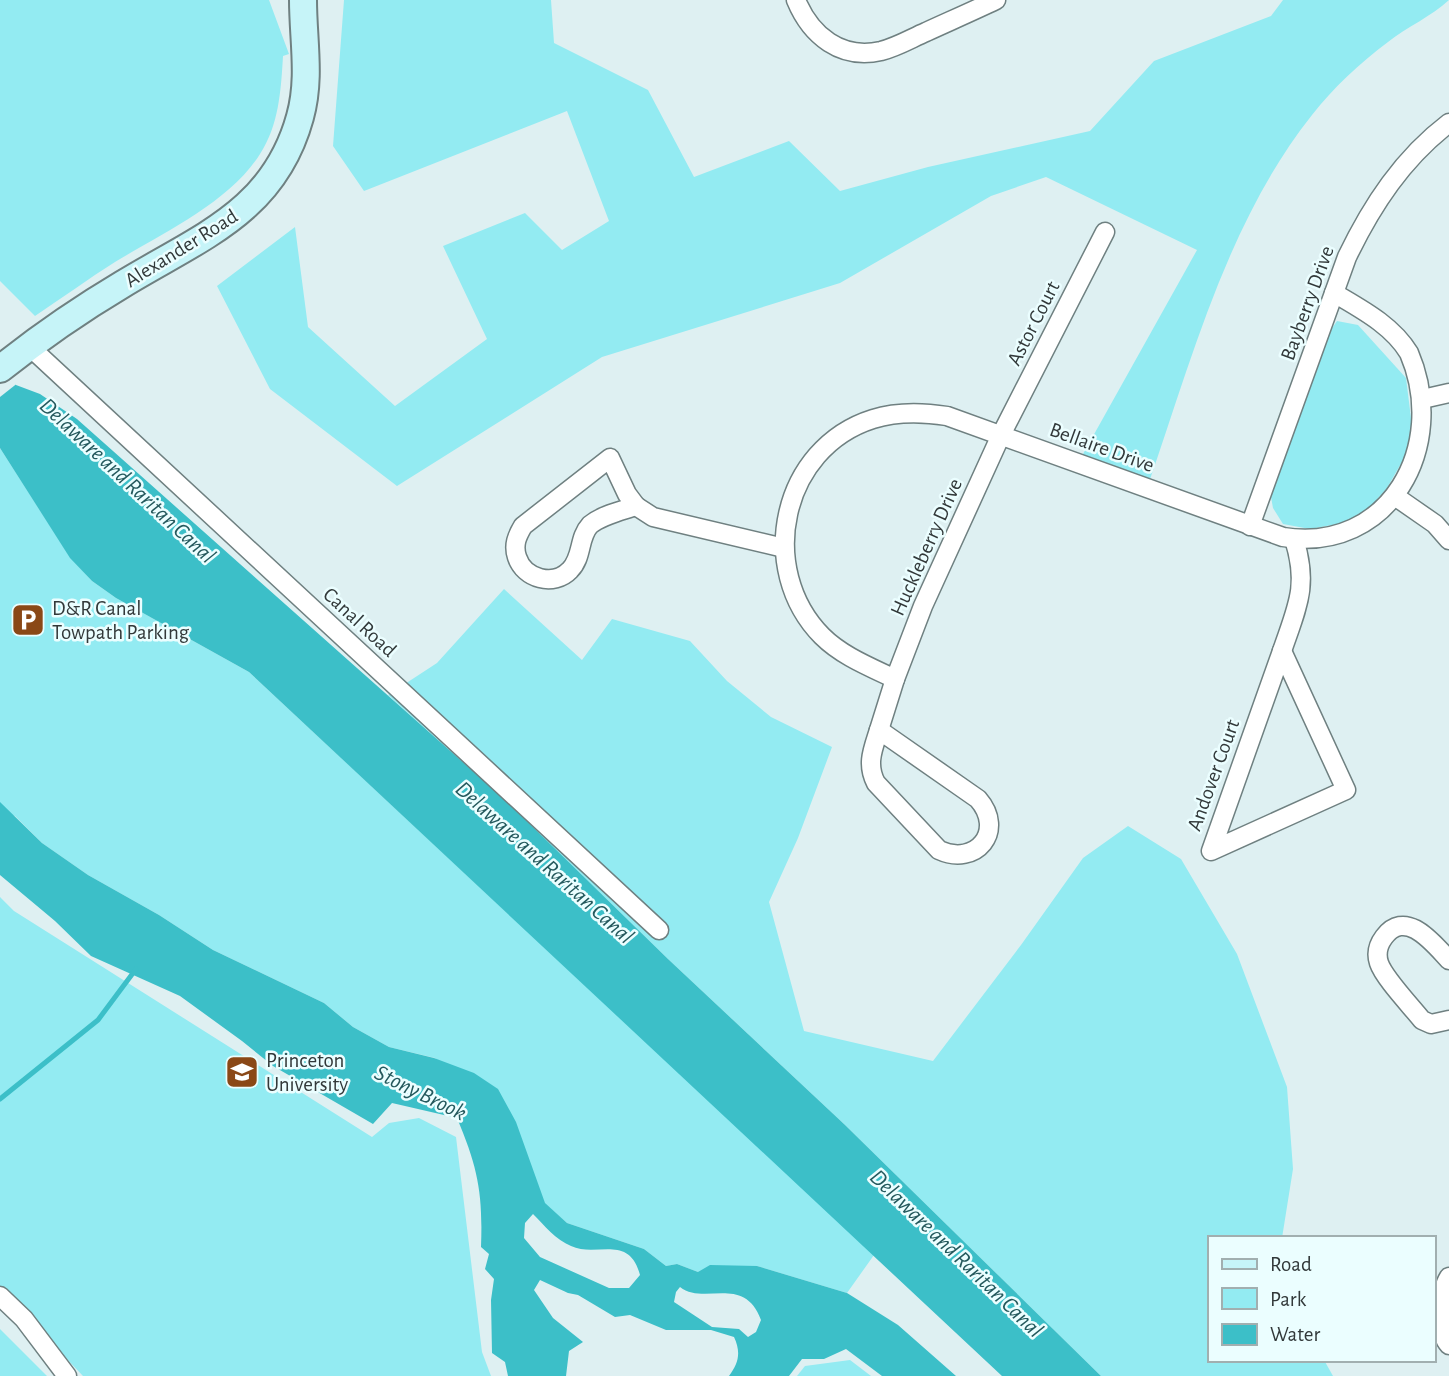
<svg xmlns="http://www.w3.org/2000/svg" width="1449" height="1376" font-family="'Alegreya Sans',sans-serif">
	<style>
		.green { fill: #93ebf2 }
		.water { fill: #3cbfc8; fill-rule: evenodd }
		.pier { fill: #def0f2 }
		.lines { fill: none; stroke-linecap: round; stroke-linejoin: round }
		.stream { stroke: #3cbfc8; stroke-width: 5 }
		.minor-casing { stroke: #6f8081; stroke-width: 21 }
		.secondary-casing { stroke: #6f8081; stroke-width: 30 }
		.minor { stroke: #fff; stroke-width: 18 }
		.secondary { stroke: #c6f4f8; stroke-width: 26 }
		.labels { text-anchor: middle; stroke-width: 5; stroke-linejoin: round; paint-order: stroke }
		.street-label { font-size: 21px; fill: #32393a; stroke: #ebfeff }
		.poi-label { font-size: 21px; fill: #32393a; stroke: #ebfeff; text-anchor: start }
		.water-label { font-size: 23px; font-style: italic; fill: #24595d; stroke: #ebfeff }
	</style>
	<rect width="100%" height="100%" fill="#def0f2"/>
	<g class="green">
		<path d="M 0,0 L 269,0 L 289,54 L 283,56 C 281,90 279,125 260,154 C 230,202 163,233 115,262 C 88,279 62,298 35,316 L 0,281 Z"/>
		<path d="M 344,0 L 551,0 L 554,43 L 648,90 L 694,177 L 789,141 L 840,191 L 928,167 L 1090,131 L 1154,61 L 1271,16 L 1283,0 L 1449,0 C 1432,16 1407,27 1388,42 C 1360,63 1333,88 1312,115 C 1227,222 1191,362 1147,488 L 1078,463 L 1197,250 L 1046,177 L 991,196 L 840,283 L 602,357 L 397,486 L 270,389 L 217,286 L 295,227 L 308,327 L 395,406 L 487,339 L 443,246 L 525,213 L 562,250 L 609,221 L 567,111 L 364,191 L 333,146 Z"/>
		<polygon points="1337,321 1358,325 1406,378 1412,426 1406,455 1387,488 1359,520 1310,529 1283,524 1273,508 1271,497 1328,334"/>
		<polygon points="0,448 70,557 92,581 116,598 249,672 874,1255 847,1293 757,1266 698,1272 677,1264 666,1266 644,1249 567,1223 544,1203 530,1166 435,1058 389,1047 353,1027 324,1003 213,950 159,915 88,875 42,843 15,816 0,812"/>
		<polygon points="504,589 582,660 612,619 690,641 727,681 771,717 832,747 798,838 769,902 804,1031 933,1061 1021,945 1083,858 1128,826 1181,859 1237,954 1287,1087 1293,1169 1282,1238 1209,1238 1209,1360 1324,1360 1333,1376 1101,1376 844,1124 668,959 501,796 388,695 437,663"/>
		<polygon points="0,897 14,911 372,1137 389,1123 419,1118 456,1137 482,1352 491,1376 83,1376 0,1289"/>
		<polygon points="0,1329 47,1376 0,1376"/>
		<polygon points="850,1360 871,1376 797,1376 805,1366"/>
	</g>
	<g class="water">
		<polygon points="0,364 16,385 40,394 77,419 501,796 668,959 844,1124 1101,1376 1002,1376 249,672 116,598 92,581 70,558 0,448"/>
		<path d="M 0,802 L 42,843 L 88,875 L 159,915 L 213,950 L 324,1003 L 353,1027 L 389,1047 L 434,1058 L 474,1073 L 498,1089 L 516,1122 L 545,1203 L 567,1223 L 644,1249 L 666,1266 L 677,1264 L 698,1272 L 710,1265 L 757,1266 L 847,1293 L 898,1325 L 956,1376 L 882,1376 L 846,1349 L 824,1359 L 802,1359 L 789,1376 L 729,1376 C 739,1363 741,1352 734,1337 L 711,1330 L 666,1330 L 630,1315 L 615,1317 L 578,1295 L 568,1293 L 540,1280 L 534,1290 L 553,1318 L 583,1342 L 569,1351 L 566,1376 L 508,1376 L 505,1362 L 492,1353 L 491,1300 L 494,1279 L 485,1269 L 489,1254 L 481,1247 C 483,1193 478,1168 457,1118 L 392,1103 L 373,1124 L 273,1066 L 242,1041 L 180,996 L 91,956 L 55,921 L 0,875 ZM 533,1214 C 544,1225 556,1240 571,1246 C 596,1258 629,1233 640,1275 L 629,1288 L 609,1288 L 540,1257 L 524,1238 L 525,1223 ZM 680,1287 C 704,1306 744,1274 761,1320 L 756,1332 L 748,1337 L 739,1329 L 712,1327 L 674,1302 L 676,1292 Z"/>
	</g>
	<polygon class="pier" points="0,361 19,382 0,397"/>
	<g class="lines">
		<polyline class="stream" points="0,1099 98,1020 136,969"/>
		<defs>
			<g id="minor">
				<path d="M 796,0 C 811,36 841,60 881,51 C 897,47 912,38 926,32 C 950,21 973,11 996,0"/>
				<polyline points="30,347 659,930"/>
				<polyline points="1427,398 1449,393"/>
				<path d="M 610,458 L 627,494 L 636,506 C 621,511 602,515 590,525 C 578,538 583,557 570,570 C 554,587 524,579 517,557 C 513,545 517,536 523,526 Z"/>
				<polyline points="1399,499 1435,524 1449,540"/>
				<polyline points="636,506 653,517 784,548"/>
				<path d="M 1250,526 L 1347,257 C 1372,205 1403,158 1449,123"/>
				<polygon points="1282,651 1346,790 1211,851"/>
				<path d="M 1282,651 C 1297,607 1309,586 1294,539"/>
				<path d="M 895,679 C 870,667 842,656 822,636 C 756,569 781,448 873,419 C 898,411 922,412 947,416 L 1283,537 C 1389,554 1449,446 1409,353 C 1392,325 1361,309 1334,293"/>
				<polyline points="879,730 895,679 923,606 1001,435 1105,232"/>
				<path d="M 879,730 L 978,799 C 1006,831 976,867 939,850 L 876,783 C 866,764 873,749 879,730 Z"/>
				<path d="M 1449,960 C 1433,943 1406,908 1384,937 C 1378,945 1376,954 1379,963 C 1384,978 1411,1006 1422,1020 L 1431,1024 L 1449,1020"/>
				<path d="M 1449,1277 C 1440,1291 1437,1333 1449,1345"/>
				<polyline points="0,1296 24,1319 67,1376"/>
			</g>
			<path id="secondary" d="M 0,369 C 39,338 81,309 123,284 C 200,237 274,212 300,117 C 311,78 303,40 303,0"/>
		</defs>
		<use href="#minor" class="minor-casing"/>
		<use href="#secondary" class="secondary-casing"/>
		<use href="#minor" class="minor"/>
		<use href="#secondary" class="secondary"/>
	</g>
	<defs>
		<symbol id="parking-square" viewBox="-11 -11 22 22"><rect x="-9" y="-9" width="18" height="18" rx="4" fill="#8a4817" stroke="#ebfeff"/><path d="M-3.5-5.5H1a3.5 3.5 0 0 1 0 7H-1V5.5H-3.5ZM-1-3.4V-.6H.8a1.4 1.4 0 0 0 0-2.8Z" fill="#fff"/></symbol>
		<symbol id="university-square" viewBox="-11 -11 22 22"><rect x="-9" y="-9" width="18" height="18" rx="4" fill="#8a4817" stroke="#ebfeff"/><path d="M0-5L7-2L0 1L-7-2ZM-4 1L0 2.5L4 1V4Q0 6-4 4Z" fill="#fff"/></symbol>
	</defs>
	<g fill-rule="evenodd">
		<use href="#parking-square" x="9" y="601" width="38" height="38"/>
		<use href="#university-square" x="223" y="1053" width="38" height="38"/>
	</g>
	<g class="labels">
		<g class="street-label">
			<text transform="translate(181 248) rotate(-32)" y="7">Alexander Road</text>
			<text transform="translate(1307 303) rotate(-70)" y="7">Bayberry Drive</text>
			<text transform="translate(1033 323) rotate(-63)" y="7">Astor Court</text>
			<text transform="translate(1102 447) rotate(20)" y="7">Bellaire Drive</text>
			<text transform="translate(926 547) rotate(-66)" y="7">Huckleberry Drive</text>
			<text transform="translate(360 622) rotate(43)" y="7">Canal Road</text>
			<text transform="translate(1213 775) rotate(-70)" y="7">Andover Court</text>
		</g>
		<g class="poi-label">
			<text x="52" y="615">D&amp;R Canal<tspan x="52" dy="24">Towpath Parking</tspan></text>
			<text x="266" y="1067">Princeton<tspan x="266" dy="24">University</tspan></text>
		</g>
		<g class="water-label">
			<text transform="translate(128 480) rotate(43)" y="8">Delaware and Raritan Canal</text>
			<text transform="translate(545 862) rotate(42)" y="8">Delaware and Raritan Canal</text>
			<text transform="translate(421 1092) rotate(26)" y="8">Stony Brook</text>
			<text transform="translate(957 1253) rotate(44)" y="8">Delaware and Raritan Canal</text>
		</g>
	</g>
	<rect x="1208" y="1236" width="228" height="126" fill="#ebfeff" stroke="#a1afb0" stroke-width="2"/>
	<rect x="1222" y="1259" width="35" height="10" fill="#c6f4f8" stroke="#a1afb0" stroke-width="2"/>
	<text x="1270" y="1271" font-size="21" fill="#32393a">Road</text>
	<rect x="1222" y="1288" width="35" height="21" fill="#93ebf2" stroke="#a1afb0" stroke-width="2"/>
	<text x="1270" y="1306" font-size="21" fill="#32393a">Park</text>
	<rect x="1222" y="1324" width="35" height="21" fill="#3cbfc8" stroke="#a1afb0" stroke-width="2"/>
	<text x="1270" y="1341" font-size="21" fill="#32393a">Water</text>
</svg>
